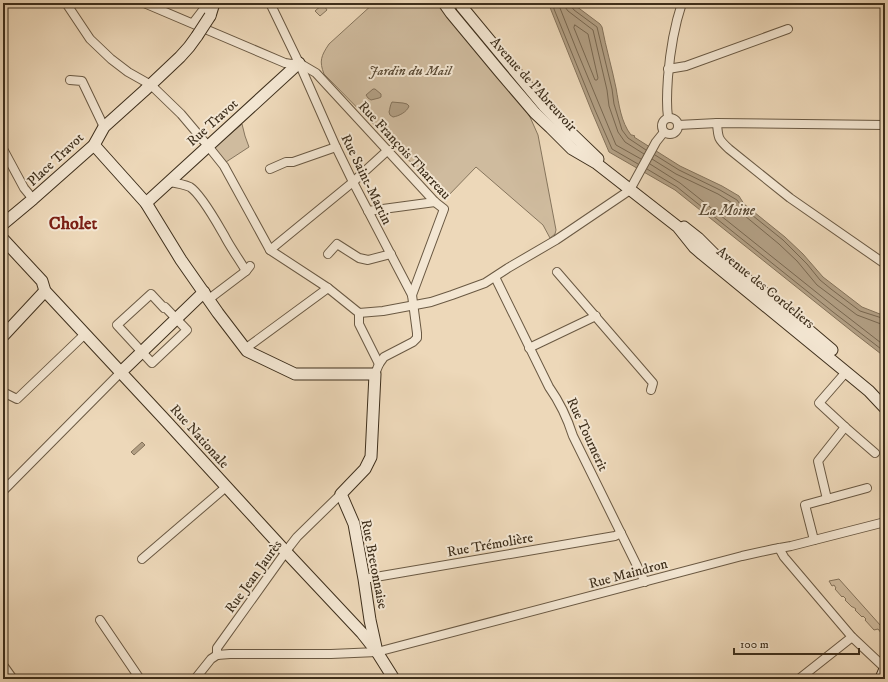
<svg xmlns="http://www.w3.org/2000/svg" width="888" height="682" font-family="'IM FELL DW Pica',serif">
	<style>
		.green { fill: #cfbb9e; stroke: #86755d }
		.water { fill: #b29f84; stroke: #84725a }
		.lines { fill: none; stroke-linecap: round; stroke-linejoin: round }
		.shore { stroke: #786750; stroke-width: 1 }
		.street-casing { stroke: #6a5943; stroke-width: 10 }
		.secondary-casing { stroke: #3e2f1c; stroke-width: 13 }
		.street { stroke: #f3e6d2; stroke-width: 8 }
		.secondary { stroke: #f3e6d2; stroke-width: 11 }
		.secondary-bridge-casing { stroke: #3e2f1c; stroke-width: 13; stroke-linecap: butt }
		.secondary-bridge { stroke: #f3e6d2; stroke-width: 11 }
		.labels { text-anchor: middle; stroke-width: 4; stroke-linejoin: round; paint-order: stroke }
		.park-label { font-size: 14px; font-style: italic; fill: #5b4b36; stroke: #f3e6d2 }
		.street-label { font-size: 14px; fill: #3e2f1c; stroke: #f3e6d2 }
		.water-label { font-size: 15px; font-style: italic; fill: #5b4b36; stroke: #f3e6d2 }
		.district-label { font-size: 18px; font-weight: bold; fill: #7a1f14; stroke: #f3e6d2 }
	</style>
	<rect width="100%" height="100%" fill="#edd8b9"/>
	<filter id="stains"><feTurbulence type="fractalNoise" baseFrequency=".005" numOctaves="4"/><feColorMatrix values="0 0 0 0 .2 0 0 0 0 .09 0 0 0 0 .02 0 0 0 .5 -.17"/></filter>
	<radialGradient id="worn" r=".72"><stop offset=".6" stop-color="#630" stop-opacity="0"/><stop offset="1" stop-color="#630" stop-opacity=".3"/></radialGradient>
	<g class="green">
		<path d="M 374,3 L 436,3 L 442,9 L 526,111 L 530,117 L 538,135 L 556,230 L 555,234 L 550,238 L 543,225 L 476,167 L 446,198 L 324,74 C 319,61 321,56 329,44 Z"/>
		<polygon points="323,4 327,10 320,16 315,11"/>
		<polygon points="242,124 245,136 249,147 226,162 214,148"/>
		<polygon points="839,579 881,626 883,622 885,623 885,629 882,634 878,629 874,630 865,620 866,619 863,616 862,617 855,610 856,609 853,607 852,607 845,600 846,599 843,596 842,597 835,589 836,588 834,585 832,586 829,581"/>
	</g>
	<g class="water">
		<path d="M 549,3 L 572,3 L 600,24 L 602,27 C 606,48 612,68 616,88 C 619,105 621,122 631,135 L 632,135 L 635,136 L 634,137 L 680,166 L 722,186 L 739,196 L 744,204 L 785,237 L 803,254 L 823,277 L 862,307 L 885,316 L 885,357 L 854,333 L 675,190 L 609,152 L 592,112 L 551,10 Z"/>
		<polygon points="373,89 375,89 381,94 381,97 379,98 371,100 368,98 366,95"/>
		<path d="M 392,102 L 403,103 L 407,104 L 409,106 C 407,112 399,116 393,117 L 390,115 L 389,112 C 390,109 390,105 392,102 Z"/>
		<polygon points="142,442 145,445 134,455 131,452"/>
	</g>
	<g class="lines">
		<g class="shore">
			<polyline points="553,3 554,9 595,110 612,149 638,164"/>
			<polyline points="558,3 577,51 616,145 641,159"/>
			<polyline points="565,3 565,7 568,11 593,30 607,90 609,106 618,132 625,142 644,154"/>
			<polyline points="570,3 571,6 574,10 597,27 612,89 614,104 622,130 628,138 646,150"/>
			<polygon points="575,25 588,34 598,78 597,80 595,80 574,28"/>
			<polyline points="655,155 679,170 720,190 737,200 742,207 783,240 807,264 820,280 831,289 860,311 885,319"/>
			<polyline points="652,159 676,174 718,194 734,204 739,211 779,244 797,261 817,285 857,315 881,324 885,324"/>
			<polyline points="650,164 680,183 836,308 885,346"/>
			<polyline points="647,169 677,187 833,312 885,352"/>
		</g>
		<defs>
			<g id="street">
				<polyline points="66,3 90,39 111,59 128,72 151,85 181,114 208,146 224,166 270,250 328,288 359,313"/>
				<polyline points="144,3 285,63 291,64 299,63"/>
				<polyline points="270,3 299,63 336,147 353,182 412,295 417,333 417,338 413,342 384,357 379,364 375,374"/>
				<polyline points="193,23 203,10 206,3"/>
				<polyline points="299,63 316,73 435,202 444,209 412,295"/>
				<polyline points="668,69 686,66 788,29"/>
				<polyline points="70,80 82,81 104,127"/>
				<path d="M 668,117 C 666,103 667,91 668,77 C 670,52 674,27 682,3"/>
				<circle cx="670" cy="126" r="8"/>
				<path d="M 717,123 C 718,138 718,139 729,149 L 790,198 L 885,264"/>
				<polyline points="678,125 717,123 885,125"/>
				<polyline points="3,149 24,188 33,199"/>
				<polyline points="270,169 286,162 293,162 336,147"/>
				<path d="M 169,182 C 176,183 183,184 190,187 C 201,194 217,223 224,235 C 230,247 239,259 246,271"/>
				<polyline points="368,211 435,202"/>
				<polyline points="270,250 353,182 388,150"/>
				<polyline points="328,254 337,244 359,258 368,260 391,254"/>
				<polyline points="557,272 653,383 651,390"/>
				<path d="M 495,277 L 549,387 C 561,404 567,417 573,436 L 645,582"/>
				<polygon points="151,294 164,308 165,307 187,330 152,363 117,325"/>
				<polyline points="209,299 246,271 250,266"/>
				<polyline points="359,313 383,311 431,302 452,295 485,283 508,268 556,240 630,190 632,186 656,142 664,132"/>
				<polyline points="359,313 359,324 379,364"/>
				<polyline points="529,348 596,316"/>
				<polyline points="247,351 249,346 328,288"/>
				<polyline points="846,372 819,403 845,427 875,453"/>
				<polyline points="3,392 17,399 85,334"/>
				<polyline points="3,491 121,372"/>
				<polyline points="827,499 818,461 845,427"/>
				<polyline points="814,540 805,505 867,488"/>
				<polyline points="779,548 784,557 852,637 885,668"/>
				<polyline points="142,559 226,487"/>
				<polyline points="364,579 615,536 621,533"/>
				<polyline points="100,620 140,679"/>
				<polyline points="217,655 230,654 331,654 377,652 742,556 774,549 791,546 885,522"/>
				<polyline points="217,655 217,648 290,546 297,537 341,494"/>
				<polyline points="3,665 13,679"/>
				<polyline points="195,679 211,659 217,655"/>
				<polyline points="799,679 852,637"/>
			</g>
			<g id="secondary">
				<polyline points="444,3 451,13 500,72 535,113 551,128 572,149 596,163 678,227 694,247 702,254 846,372 869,391 885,408"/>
				<polyline points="460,3 462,7 544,106 571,133 598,159"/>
				<polyline points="210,16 214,3"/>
				<polyline points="94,145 146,203 181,260 218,313 247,351 295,374 375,374 371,457 365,469 341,494 354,524 364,579 370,620 377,652"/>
				<polyline points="146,203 299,63"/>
				<polyline points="3,224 33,199 94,145 104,127 144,91 180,57 189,47 197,36"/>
				<polyline points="684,227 698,238 714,254 767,295 832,350"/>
				<polyline points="3,239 42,281 45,291 167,422 286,552 362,633 377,652 394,679"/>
				<polyline points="3,336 45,291"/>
				<polyline points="121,372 204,292"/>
				<polyline points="882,679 882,676 885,669"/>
			</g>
		</defs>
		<use href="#street" class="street-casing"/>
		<use href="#secondary" class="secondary-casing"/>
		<use href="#street" class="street"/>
		<use href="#secondary" class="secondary"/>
		<defs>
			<polyline id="secondary-bridge" points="197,36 210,16"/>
		</defs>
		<use href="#secondary-bridge" class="secondary-bridge-casing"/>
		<use href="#secondary-bridge" class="secondary-bridge"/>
	</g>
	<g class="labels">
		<g class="park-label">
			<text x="410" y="75">Jardin du Mail</text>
		</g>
		<g class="street-label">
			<text transform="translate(534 84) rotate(48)" y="5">Avenue de l’Abreuvoir</text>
			<text transform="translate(212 122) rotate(-42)" y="5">Rue Travot</text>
			<text transform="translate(405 150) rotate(47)" y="5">Rue François Tharreau</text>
			<text transform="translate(55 159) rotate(-43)" y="5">Place Travot</text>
			<text transform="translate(367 179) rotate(64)" y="5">Rue Saint-Martin</text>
			<text transform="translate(766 287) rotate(39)" y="5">Avenue des Cordeliers</text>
			<text transform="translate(588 434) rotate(65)" y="5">Rue Tournerit</text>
			<text transform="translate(200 436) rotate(48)" y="5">Rue Nationale</text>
			<text transform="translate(490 544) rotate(-10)" y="5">Rue Trémolière</text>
			<text transform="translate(375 564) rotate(79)" y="5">Rue Bretonnaise</text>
			<text transform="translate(628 573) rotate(-15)" y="5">Rue Maindron</text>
			<text transform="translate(253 576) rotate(-54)" y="5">Rue Jean Jaurès</text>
		</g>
		<g class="water-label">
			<text x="727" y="215">La Moine</text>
		</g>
		<g class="district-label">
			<text x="73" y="229">Cholet</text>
		</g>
	</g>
	<rect width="888" height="682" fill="none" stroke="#edd8b9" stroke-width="16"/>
	<rect x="4" y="4" width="880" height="674" fill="none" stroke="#3e2f1c" stroke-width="2"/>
	<rect x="8" y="8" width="872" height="666" fill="none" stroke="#3e2f1c"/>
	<path d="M734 648v6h125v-6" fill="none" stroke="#3e2f1c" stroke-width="2"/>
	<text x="740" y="648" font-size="12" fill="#3e2f1c" stroke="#f3e6d2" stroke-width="3" paint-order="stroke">100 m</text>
	<rect width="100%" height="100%" filter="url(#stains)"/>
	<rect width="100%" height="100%" fill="url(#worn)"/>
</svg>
